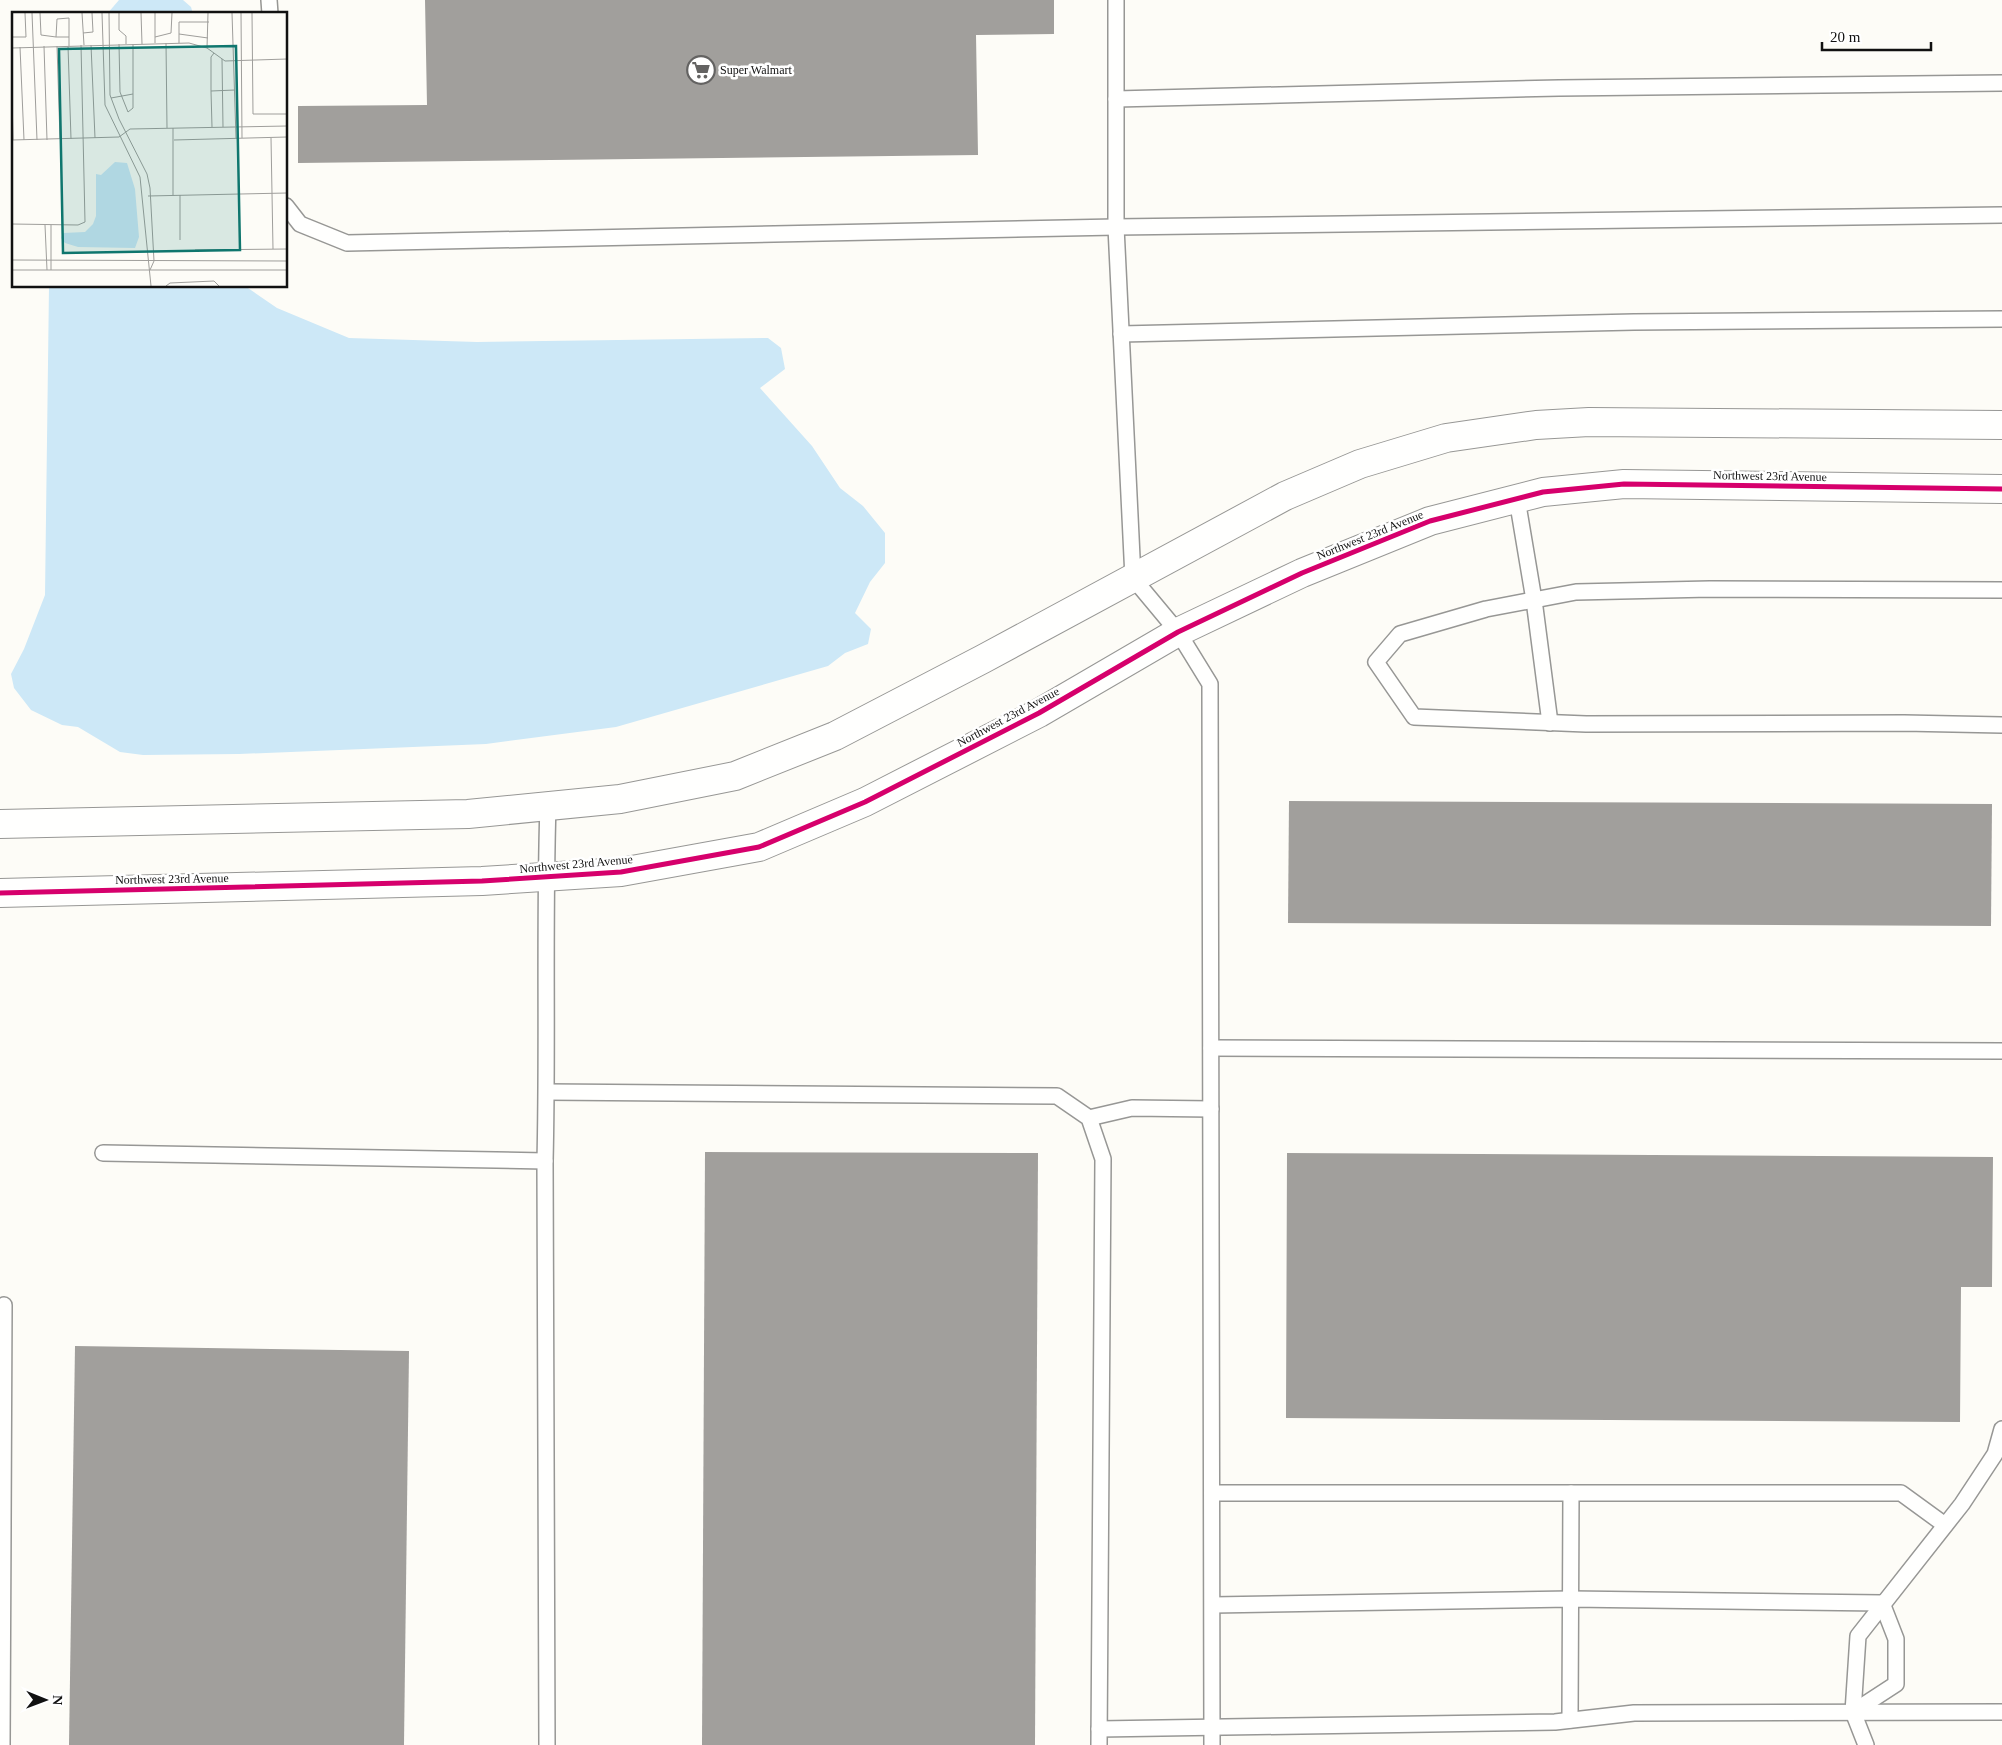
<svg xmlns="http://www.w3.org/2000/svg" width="2002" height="1745" font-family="'Times New Roman',serif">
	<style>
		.water { fill: #cde8f7 }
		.building { fill: #a19f9c }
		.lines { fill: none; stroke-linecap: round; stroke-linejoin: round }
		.service-casing { stroke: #979795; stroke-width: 18 }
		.minor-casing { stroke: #979795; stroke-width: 30 }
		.service { stroke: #fffffe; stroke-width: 15 }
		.minor { stroke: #fffffe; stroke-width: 28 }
		.cycleway-casing { stroke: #fff; stroke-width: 8 }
		.cycleway { stroke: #d6006c; stroke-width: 5 }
		.labels { text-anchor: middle; stroke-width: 5; stroke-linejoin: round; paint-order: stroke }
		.poi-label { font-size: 12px; fill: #111; stroke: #fff; text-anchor: start }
		.street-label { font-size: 12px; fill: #111; stroke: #fff }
		.inset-road { fill: none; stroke: #9f9e9b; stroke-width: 1 }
		.view { fill: #0f766e; fill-opacity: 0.15; stroke: #0f766e; stroke-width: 2.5 }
		.inset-edge { fill: none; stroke: #111; stroke-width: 2.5 }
	</style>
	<rect width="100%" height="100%" fill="#fdfcf7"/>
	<g class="water">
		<polygon points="119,0 183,0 191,7 193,14 107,14"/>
		<polygon points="49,286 245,286 277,308 349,338 477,342 768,338 781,348 785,369 760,388 812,446 840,488 863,506 885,533 885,563 870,582 855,613 871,629 868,644 845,653 828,666 616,727 486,744 239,754 143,755 120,752 78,727 62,725 31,710 14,688 11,674 24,649 45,595"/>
	</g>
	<g class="building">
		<polygon points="425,0 1054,0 1054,34 976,35 978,155 298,163 298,106 427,105"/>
		<polygon points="1289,801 1992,804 1991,926 1288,923"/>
		<polygon points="705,1152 1038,1153 1035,1745 702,1745"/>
		<polygon points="1287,1153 1993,1157 1992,1287 1961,1287 1960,1422 1286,1418"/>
		<polygon points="75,1346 409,1351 404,1745 69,1745"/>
	</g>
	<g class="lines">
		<defs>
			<g id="service">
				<polyline points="269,0 270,14"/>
				<polyline points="1116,0 1116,227 1133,578 1178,632 1210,684 1212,1745"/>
				<polyline points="1116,99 1559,88 2002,83"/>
				<polyline points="286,206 300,224 347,243 1116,227 2002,215"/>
				<polyline points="1121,334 1634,322 2002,319"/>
				<polyline points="1517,499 1534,600 1550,723"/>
				<polyline points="2002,590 1710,589 1576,592 1486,609 1400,634 1376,662 1414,717 1586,724 1904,723 2002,725"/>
				<polyline points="1211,1048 2002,1051"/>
				<polyline points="547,1092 1057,1096 1089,1118 1103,1159 1099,1745"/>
				<polyline points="1089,1118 1132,1108 1211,1109"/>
				<polyline points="103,1153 545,1161"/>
				<polyline points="1212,1493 1571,1493"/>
				<polyline points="1213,1605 1571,1599 1882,1603"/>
				<polyline points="1853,1712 1896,1684 1896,1639 1882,1603"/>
				<polyline points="1570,1720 1571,1493 1901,1493 1945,1525"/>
				<polyline points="1099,1729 1555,1722 1634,1713 2002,1712"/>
				<polyline points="2,1745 4,1305"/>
				<path d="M 547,1745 L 545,1161 C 548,1042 544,924 548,806"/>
				<polyline points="1866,1745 1853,1712 1858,1636 1962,1504 1995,1454 2002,1429"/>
			</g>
			<g id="minor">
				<polyline points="0,824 468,814 620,799 735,776 835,736 983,659 1285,496 1360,464 1446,438 1536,425 1589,422 2002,425"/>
				<polyline points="0,893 482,881 621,872 759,847 865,802 1039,713 1178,632 1302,573 1430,521 1543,492 1624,484 2002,489"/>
			</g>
		</defs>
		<use href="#service" class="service-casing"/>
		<use href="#minor" class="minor-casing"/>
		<use href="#service" class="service"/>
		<use href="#minor" class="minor"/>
		<defs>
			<polyline id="cycleway" points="0,893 482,881 621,872 759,847 865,802 1039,713 1178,632 1302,573 1430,521 1543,492 1624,484 2002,489"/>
		</defs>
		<use href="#cycleway" class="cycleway-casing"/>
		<use href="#cycleway" class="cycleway"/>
	</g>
	<defs>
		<symbol id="supermarket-ring" viewBox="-11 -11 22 22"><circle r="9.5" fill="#fff" stroke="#646362" stroke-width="1.5"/><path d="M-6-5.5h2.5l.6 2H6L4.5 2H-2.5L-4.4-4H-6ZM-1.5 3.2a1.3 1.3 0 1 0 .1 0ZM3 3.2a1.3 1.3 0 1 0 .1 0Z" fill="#646362"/></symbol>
	</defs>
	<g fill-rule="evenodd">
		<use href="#supermarket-ring" x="685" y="54" width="32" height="32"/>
	</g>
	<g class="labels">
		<g class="poi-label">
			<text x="720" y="74">Super Walmart</text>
		</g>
		<g class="street-label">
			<text transform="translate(1770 476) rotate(1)" y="4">Northwest 23rd Avenue</text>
			<text transform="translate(1370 535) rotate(-22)" y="4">Northwest 23rd Avenue</text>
			<text transform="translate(1008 717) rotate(-28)" y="4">Northwest 23rd Avenue</text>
			<text transform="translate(576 864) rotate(-5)" y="4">Northwest 23rd Avenue</text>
			<text transform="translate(172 879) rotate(-1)" y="4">Northwest 23rd Avenue</text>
		</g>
	</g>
	<g transform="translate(12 12)">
		<rect width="275" height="275" fill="#fdfcf7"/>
		<path d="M 103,150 L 115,151 L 123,177 L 127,225 L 123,236 L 66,235 L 53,231 L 49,226 L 51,221 L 73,220 L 81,212 L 84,204 L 84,162 L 89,163 Z" fill="#cde8f7"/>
		<path class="inset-road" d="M 20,1 L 25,128M 28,1 L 29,23 L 44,25M 70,1 L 72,33M 90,1 L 93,93 L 128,165 L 139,274M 97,1 L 98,83 L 107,107 L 135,162 L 138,176 L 142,249 L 138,258M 107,1 L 107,18 L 114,24 L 114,32M 129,1 L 130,32M 143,1 L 143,31M 220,1 L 224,126M 229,1 L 230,126M 240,1 L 241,102 L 275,102M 71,21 L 81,20 L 80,1M 167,22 L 167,10 L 197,10M 0,25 L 14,25 L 13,1M 57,25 L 44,25 L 45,7 L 57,6 L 57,34M 143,25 L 159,21 L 160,1M 154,31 L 155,116M 167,31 L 167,22 L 196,26M 107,32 L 108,80 L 116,100 L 121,96 L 121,32M 79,33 L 83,126M 32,34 L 35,128M 45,34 L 48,127M 56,34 L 59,127M 8,35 L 12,128M 0,36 L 177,31 L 195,36 L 213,49 L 275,47M 195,36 L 196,1M 202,41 L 199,45 L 199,79 L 223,78M 210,47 L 211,115M 199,79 L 200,115M 0,83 L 1,128M 99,86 L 121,82M 259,126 L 261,237M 0,128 L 107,125 L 118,117 L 275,114M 162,128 L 275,125M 161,183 L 161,116M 168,183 L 168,228M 136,184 L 275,181M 0,212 L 66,213 L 73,210 L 69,33M 33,213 L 35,258M 39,213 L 39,258M 183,238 L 275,237M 0,248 L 275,249M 0,258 L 275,258M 154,274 L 158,271 L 202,269 L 207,274"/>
		<path class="view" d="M 224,34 L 228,238 L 51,241 L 47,37 Z"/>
		<rect width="275" height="275" class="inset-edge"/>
	</g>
	<g transform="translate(45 1700) rotate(91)" stroke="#ffffff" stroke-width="4" paint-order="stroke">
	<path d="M0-4L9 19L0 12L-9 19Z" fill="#111111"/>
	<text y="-8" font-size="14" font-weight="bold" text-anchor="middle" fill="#111111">N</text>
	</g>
	<path d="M1822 42v8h109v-8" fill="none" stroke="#111111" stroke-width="2.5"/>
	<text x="1830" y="42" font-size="15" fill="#111111" stroke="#ffffff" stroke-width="4" paint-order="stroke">20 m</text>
</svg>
